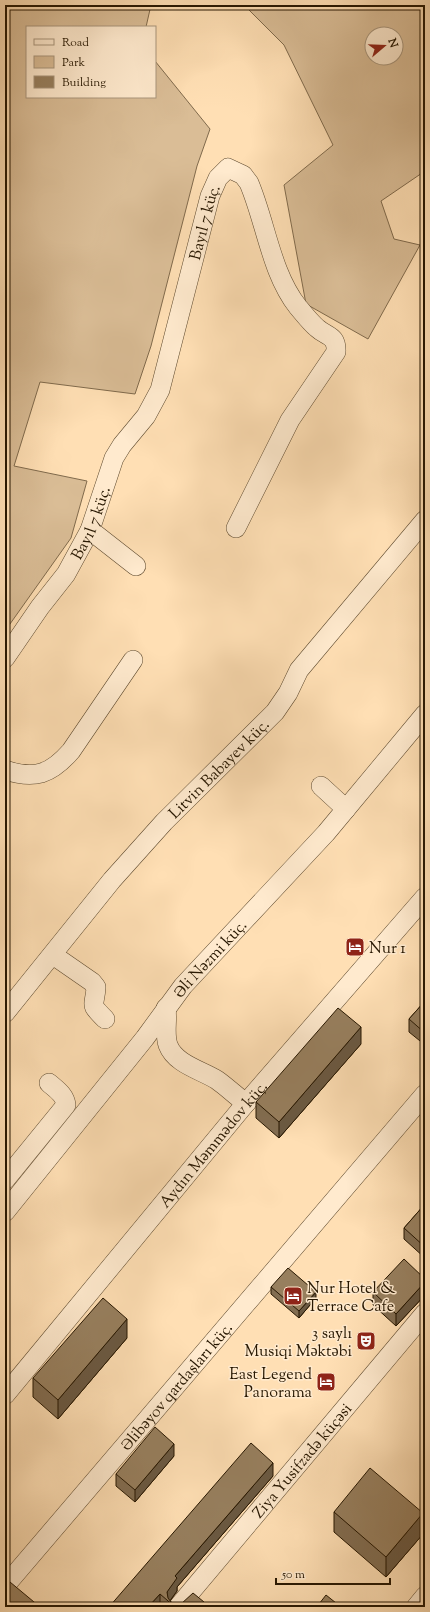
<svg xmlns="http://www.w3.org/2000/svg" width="430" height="1612" font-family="'Sorts Mill Goudy',serif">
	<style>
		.green { fill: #dabd96; stroke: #806a4c; fill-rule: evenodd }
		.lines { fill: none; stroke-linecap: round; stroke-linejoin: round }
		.minor-casing { stroke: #5d492e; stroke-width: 20 }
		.minor { stroke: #ffeace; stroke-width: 19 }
		.wall { fill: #826d51; stroke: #271701 }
		.shaded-wall { fill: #6a5942; stroke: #271701 }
		.building { fill: #977f5e; stroke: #271701 }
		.labels { text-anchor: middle; stroke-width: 3; stroke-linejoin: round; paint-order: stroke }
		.street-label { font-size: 16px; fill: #271701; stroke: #ffeace }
		.poi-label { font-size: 16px; fill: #271701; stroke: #ffeace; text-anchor: start }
	</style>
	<rect width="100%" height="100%" fill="#ffdfb4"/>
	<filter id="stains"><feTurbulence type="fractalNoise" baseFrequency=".005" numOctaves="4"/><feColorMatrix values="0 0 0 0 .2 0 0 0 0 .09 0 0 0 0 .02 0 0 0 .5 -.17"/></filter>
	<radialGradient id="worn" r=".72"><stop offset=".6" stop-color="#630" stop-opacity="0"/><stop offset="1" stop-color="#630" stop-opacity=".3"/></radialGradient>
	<g class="green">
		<polygon points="5,5 151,5 146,27 27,27 27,97 155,97 155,61 210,129 197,166 151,346 135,394 40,382 14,466 87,481 71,538 5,631"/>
		<path d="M 244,5 L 425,5 L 425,171 L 381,201 L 394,239 L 420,245 L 368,339 L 306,304 L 284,185 L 333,145 L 284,45 ZM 372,34 L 396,34 L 396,58 L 372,58 Z"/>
	</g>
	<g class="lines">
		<defs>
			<g id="minor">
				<polyline points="90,530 136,566"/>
				<path id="s1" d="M 5,658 L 40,607 L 66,574 L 90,530 L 114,458 L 122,445 L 146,416 L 160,390 L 210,196 L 218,178 L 228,168 L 243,175 L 249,183 C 266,223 271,273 298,307 C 304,314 310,322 317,328 C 327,337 337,335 336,352 L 290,420 L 236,528"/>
				<path d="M 5,770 C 35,780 51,774 71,751 L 133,660"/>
				<polyline points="321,786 346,809"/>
				<path d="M 53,955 L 92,982 L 96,987 C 95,1008 88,1002 105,1019"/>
				<path d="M 166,1008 C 168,1021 164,1033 168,1045 C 175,1064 201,1070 217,1080 C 227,1087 236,1096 246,1103"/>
				<path id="s2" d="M 5,1013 L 112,880 L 164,822 L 275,712 L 288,693 L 299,670 L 425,520"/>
				<path d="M 5,1180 L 66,1105 C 65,1095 57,1090 49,1083"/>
				<path id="s3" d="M 5,1212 L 145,1038 L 183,986 L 326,833 L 425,714"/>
				<path id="s4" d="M 5,1395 L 246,1103 L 425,897"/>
				<path id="s5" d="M 5,1586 L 425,1094"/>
				<path id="s6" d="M 178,1607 L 425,1313"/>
				<polyline points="416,1607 425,1596"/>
			</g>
		</defs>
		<use href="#minor" class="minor-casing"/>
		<use href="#minor" class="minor"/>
	</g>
	<g class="wall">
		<polygon points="425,1001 425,1045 409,1032 409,1019"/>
		<polygon points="361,1044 279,1138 256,1118 256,1102"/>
		<polygon points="425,1204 425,1258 404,1239 404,1228"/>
		<polygon points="425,1279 425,1295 396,1326 373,1305 373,1292"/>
		<polygon points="271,1287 316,1298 299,1318 271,1294"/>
		<polygon points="127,1338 58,1419 33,1397 33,1378"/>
		<polygon points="174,1456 135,1502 116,1486 116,1474"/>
		<polygon points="273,1476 177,1587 177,1591 170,1601 171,1602 176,1605 204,1606 205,1607 109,1607"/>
		<polygon points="334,1512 423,1534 386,1577 334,1532"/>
	</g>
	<g class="shaded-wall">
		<polygon points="361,1027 361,1044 279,1138 279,1122"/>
		<polygon points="425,1282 425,1295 396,1326 396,1314"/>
		<polygon points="316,1292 316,1298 299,1318 299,1311"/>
		<polygon points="127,1319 127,1338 58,1419 58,1400"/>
		<polygon points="174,1444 174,1456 135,1502 135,1490"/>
		<polygon points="273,1463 273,1476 177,1587 177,1591 169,1602 167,1600 167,1592 175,1576"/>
		<polygon points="423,1513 423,1534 386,1577 386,1557"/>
		<polygon points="160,1594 160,1607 148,1607"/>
	</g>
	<g class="building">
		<polygon points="425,1001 425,1033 409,1019"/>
		<polygon points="338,1008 361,1027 279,1122 256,1102"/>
		<polygon points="425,1204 425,1247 404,1228"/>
		<polygon points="404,1259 425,1279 425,1282 396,1314 373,1292"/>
		<polygon points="288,1268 316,1292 299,1311 271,1287"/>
		<polygon points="103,1298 127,1319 58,1400 33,1378"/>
		<polygon points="155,1427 174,1444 135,1490 116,1474"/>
		<polygon points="251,1443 273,1463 175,1576 177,1578 167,1592 168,1598 171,1602 176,1605 181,1604 193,1593 204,1602 202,1604 205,1607 175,1607 160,1594 148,1607 109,1607"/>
		<polygon points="370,1468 423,1513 386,1557 334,1512"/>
		<polygon points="10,1582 40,1607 5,1607 5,1588"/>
		<polygon points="326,1595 341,1607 322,1607 319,1604"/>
		<polygon points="46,1602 51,1607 42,1607"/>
		<polygon points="425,1603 425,1607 422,1607"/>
	</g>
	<defs>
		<symbol id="hotel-square" viewBox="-11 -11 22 22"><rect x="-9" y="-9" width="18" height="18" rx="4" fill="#8f2418" stroke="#ffeace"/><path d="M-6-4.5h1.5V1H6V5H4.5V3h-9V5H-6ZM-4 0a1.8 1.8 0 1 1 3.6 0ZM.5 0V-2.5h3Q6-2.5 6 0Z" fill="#fff"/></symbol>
		<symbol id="theatre-square" viewBox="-11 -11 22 22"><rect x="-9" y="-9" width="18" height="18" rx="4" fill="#8f2418" stroke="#ffeace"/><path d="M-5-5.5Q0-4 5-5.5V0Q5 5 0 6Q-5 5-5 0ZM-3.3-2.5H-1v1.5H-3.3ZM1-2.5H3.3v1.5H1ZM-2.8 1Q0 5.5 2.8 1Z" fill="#fff"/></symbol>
	</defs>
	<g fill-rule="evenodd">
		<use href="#hotel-square" x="344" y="936" width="22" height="22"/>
		<use href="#hotel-square" x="282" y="1285" width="22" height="22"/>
		<use href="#theatre-square" x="355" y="1330" width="22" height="22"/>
		<use href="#hotel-square" x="315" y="1371" width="22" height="22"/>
	</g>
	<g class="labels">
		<g class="street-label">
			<text dy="6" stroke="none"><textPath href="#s1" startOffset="486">Bayıl 7 küç.</textPath></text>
			<text dy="6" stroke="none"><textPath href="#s1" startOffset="161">Bayıl 7 küç.</textPath></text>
			<text dy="6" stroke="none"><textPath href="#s2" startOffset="325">Litvin Babayev küç.</textPath></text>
			<text dy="6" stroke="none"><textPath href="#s3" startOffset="326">Əli Nəzmi küç.</textPath></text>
			<text dy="6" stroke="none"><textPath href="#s4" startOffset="326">Aydın Məmmədov küç.</textPath></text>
			<text dy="6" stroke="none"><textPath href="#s5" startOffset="263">Əlibəyov qardaşları küç.</textPath></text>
			<text dy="6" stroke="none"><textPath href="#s6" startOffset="192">Ziya Yusifzadə küçəsi</textPath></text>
		</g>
		<g class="poi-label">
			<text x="369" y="953">Nur 1</text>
			<text x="307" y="1293">Nur Hotel &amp;<tspan x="307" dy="18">Terrace Cafe</tspan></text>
			<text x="352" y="1338" text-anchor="end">3 saylı<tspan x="352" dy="18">Musiqi Məktəbi</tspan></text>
			<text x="312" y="1379" text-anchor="end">East Legend<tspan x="312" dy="18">Panorama</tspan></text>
		</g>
	</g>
	<rect width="430" height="1612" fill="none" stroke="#ffdfb4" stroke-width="20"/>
	<rect x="6" y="6" width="418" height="1600" fill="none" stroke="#271701" stroke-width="2"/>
	<rect x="10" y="10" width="410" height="1592" fill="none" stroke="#271701"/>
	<rect x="26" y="26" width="130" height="72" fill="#ffeace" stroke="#a9967c"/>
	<rect x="34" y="39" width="20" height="6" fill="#ffeace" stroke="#a9967c"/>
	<text x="62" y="46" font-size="12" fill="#271701">Road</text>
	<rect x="34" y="56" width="20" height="12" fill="#dabd96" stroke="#a9967c"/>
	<text x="62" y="66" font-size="12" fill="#271701">Park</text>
	<rect x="34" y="76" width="20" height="12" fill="#977f5e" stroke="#a9967c"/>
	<text x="62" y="86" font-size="12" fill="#271701">Building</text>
	<g transform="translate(384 46) rotate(71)"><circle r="19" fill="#ffeace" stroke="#a9967c"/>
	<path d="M0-3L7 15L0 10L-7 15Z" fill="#8f2418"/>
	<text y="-6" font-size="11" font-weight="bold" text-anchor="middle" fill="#271701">N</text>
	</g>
	<path d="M276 1578v6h114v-6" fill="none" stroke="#271701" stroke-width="2"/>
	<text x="282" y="1578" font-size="12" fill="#271701" stroke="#ffeace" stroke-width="3" paint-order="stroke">50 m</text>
	<rect width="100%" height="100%" filter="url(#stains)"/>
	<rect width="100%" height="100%" fill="url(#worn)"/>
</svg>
